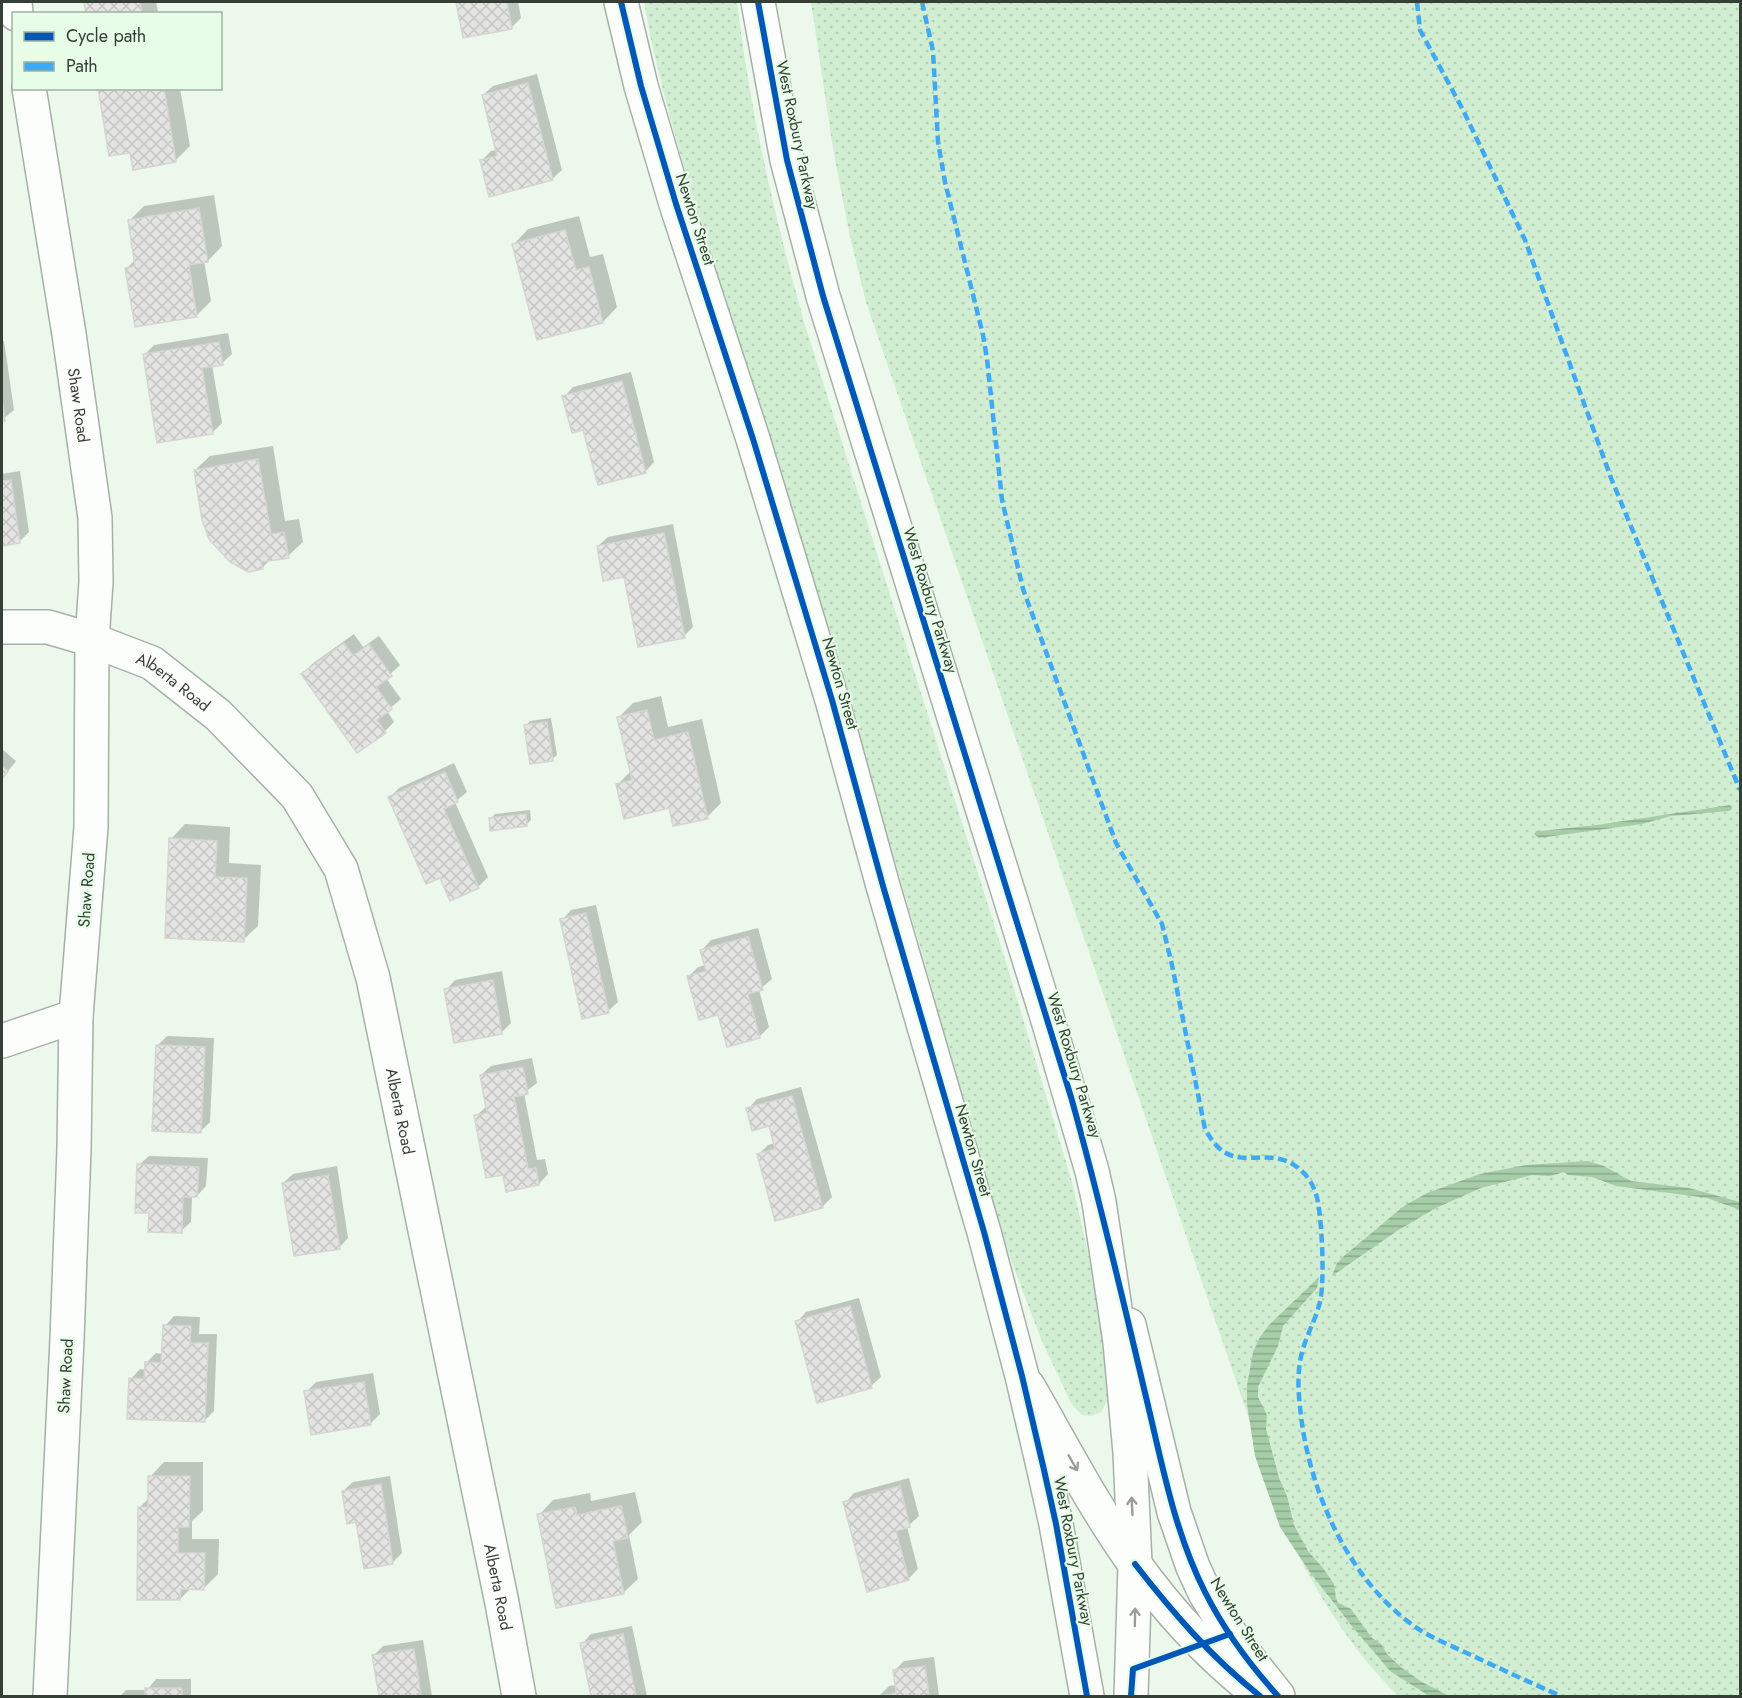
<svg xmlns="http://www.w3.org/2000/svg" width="1742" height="1698" font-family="Jost,sans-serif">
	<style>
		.green { fill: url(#green-dots) }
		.water { fill: url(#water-rules) }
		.shadow { fill: #0003 }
		.building { fill: url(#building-cross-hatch); stroke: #d5d5d2; stroke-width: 1.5 }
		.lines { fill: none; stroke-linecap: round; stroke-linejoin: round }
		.minor-casing { stroke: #a7b0a8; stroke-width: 36 }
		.secondary-casing { stroke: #a7b0a8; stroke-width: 36 }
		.primary-casing { stroke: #a7b0a8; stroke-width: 36 }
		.minor { stroke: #fcfefc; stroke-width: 33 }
		.secondary { stroke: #fcfefc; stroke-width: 33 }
		.primary { stroke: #fcfefc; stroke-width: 33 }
		.quiet { stroke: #3fa9f5; stroke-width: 4.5; stroke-dasharray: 9 4.5; stroke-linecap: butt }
		.cycleway-casing { stroke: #e7fde8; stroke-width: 10 }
		.cycleway { stroke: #0057b8; stroke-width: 6 }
		.oneway { stroke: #999e99 }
		.labels { text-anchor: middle; stroke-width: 4.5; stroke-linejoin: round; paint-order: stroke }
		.street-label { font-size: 16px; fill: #363f36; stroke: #e7fde8 }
	</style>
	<defs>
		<pattern id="green-dots" width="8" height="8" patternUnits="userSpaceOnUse" patternTransform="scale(1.5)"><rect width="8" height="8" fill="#d1eed2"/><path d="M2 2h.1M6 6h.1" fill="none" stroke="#b4cdb5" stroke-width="1.8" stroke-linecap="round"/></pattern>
		<pattern id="water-rules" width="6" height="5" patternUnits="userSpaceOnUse" patternTransform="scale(1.5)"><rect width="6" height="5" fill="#a6cda8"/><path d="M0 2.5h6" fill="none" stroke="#88a88a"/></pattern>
		<pattern id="building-cross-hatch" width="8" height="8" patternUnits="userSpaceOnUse" patternTransform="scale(1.5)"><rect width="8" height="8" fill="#e4e5e2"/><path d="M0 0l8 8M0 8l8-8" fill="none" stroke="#c4c6c2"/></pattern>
	</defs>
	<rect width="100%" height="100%" fill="#ecf8ec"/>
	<g class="green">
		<path d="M 644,2 L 737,2 C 750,111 775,219 805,325 L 1005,959 L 1072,1182 L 1091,1266 L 1105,1350 L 1108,1400 L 1101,1412 L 1092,1416 L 1082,1415 L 1072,1405 L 1041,1339 L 1012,1263 L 987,1186 L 920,946 L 829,637 L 683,163 C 668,110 653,56 644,2 Z"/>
		<path d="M 811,2 L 1740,2 L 1740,1696 L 1398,1696 C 1351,1649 1316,1594 1288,1533 L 866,302 L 850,237 L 833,149 Z"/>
	</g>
	<g class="water">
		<polygon points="1730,805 1732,809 1729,811 1671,816 1642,824 1539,838 1534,834 1536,831 1540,831 1597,825"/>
		<polygon points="1588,1161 1604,1166 1631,1181 1689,1188 1740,1202 1740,1210 1707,1198 1616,1186 1592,1177 1568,1175 1564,1172 1550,1176 1532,1175 1481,1188 1436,1208 1397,1231 1332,1276 1337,1263 1345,1255 1404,1206 1427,1193 1480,1174 1526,1165"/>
		<polygon points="1319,1277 1317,1288 1283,1326 1278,1346 1258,1387 1258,1397 1267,1415 1266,1429 1279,1478 1287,1496 1294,1525 1308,1551 1323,1568 1334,1584 1336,1598 1338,1603 1351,1609 1372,1638 1381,1644 1387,1654 1402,1668 1422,1682 1449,1696 1429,1696 1390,1671 1351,1625 1309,1571 1280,1527 1255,1456 1247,1404 1247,1385 1253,1352 1260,1337 1269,1325"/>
	</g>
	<g class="shadow">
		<polygon points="85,2 156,2 158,11 156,14 87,14"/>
		<polygon points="458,2 518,2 521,18 511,28 464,36"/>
		<polygon points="537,74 562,170 552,179 481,161 491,151 497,150 483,95 493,86"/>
		<polygon points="99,88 180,88 190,146 175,161 131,152"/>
		<polygon points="214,195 222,246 208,261 204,261 211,301 197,315 127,268 136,259 129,221 144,206"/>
		<polygon points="579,216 590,257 603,254 617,307 603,322 514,244 528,229"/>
		<polygon points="228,333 232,354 222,363 212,365 222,423 212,433 144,355 154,345"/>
		<polygon points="2,341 4,341 14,410 2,420"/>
		<polygon points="631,372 654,462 645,472 584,428 564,397 573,387"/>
		<polygon points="273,446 285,521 299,519 303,542 288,556 271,559 262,568 195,470 210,456"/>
		<polygon points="20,471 29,532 19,542 2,544 2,474"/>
		<polygon points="673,524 693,627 684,636 598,546 608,537"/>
		<polygon points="354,634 363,647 379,636 400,665 386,678 401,699 387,711 394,722 385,731 303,674 312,664"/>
		<polygon points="661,696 668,727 702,719 721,803 707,817 670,807 618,784 631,771 619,717 633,703"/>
		<polygon points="551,718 557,755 552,759 526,726 530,721"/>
		<polygon points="2,749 16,761 2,779"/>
		<polygon points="454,763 467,792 455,802 488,877 478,887 389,798 399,788"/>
		<polygon points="530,810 531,820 526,825 490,819 495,814"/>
		<polygon points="185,824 230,827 229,863 261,865 258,926 243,940 171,839"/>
		<polygon points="596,905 618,1002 608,1011 562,920 571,910"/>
		<polygon points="758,928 772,979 759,990 769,1027 759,1037 719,1013 688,977 698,967 706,965 702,950 711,940"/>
		<polygon points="502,971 511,1023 502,1032 446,990 455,980"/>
		<polygon points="167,1036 214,1038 210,1122 201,1131 157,1046"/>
		<polygon points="532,1058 537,1083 524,1093 537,1160 545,1159 548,1174 539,1184 504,1173 476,1116 487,1106 481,1075 491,1066"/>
		<polygon points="801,1087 832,1197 822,1207 758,1155 768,1145 775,1143 770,1124 748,1109 757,1099"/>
		<polygon points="149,1156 208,1158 206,1186 197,1196 192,1196 191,1222 181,1231 150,1212 139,1165"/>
		<polygon points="337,1166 348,1238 339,1248 283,1183 293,1174"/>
		<polygon points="859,1298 881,1377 871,1386 797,1322 806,1312"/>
		<polygon points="174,1316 200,1317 199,1334 217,1334 214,1411 204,1421 131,1379 140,1369 146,1370 146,1363 156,1353 163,1354 165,1326"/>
		<polygon points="373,1373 380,1414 370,1424 306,1392 316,1382"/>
		<polygon points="164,1462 203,1462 203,1511 192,1521 192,1539 219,1539 218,1574 204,1588 191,1588 180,1599 139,1508 150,1497 150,1477"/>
		<polygon points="390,1476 402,1553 392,1563 357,1521 343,1491 353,1482"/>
		<polygon points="909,1478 919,1516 907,1527 918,1569 908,1579 845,1503 854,1493"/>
		<polygon points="635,1492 642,1522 629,1535 638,1579 623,1593 539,1515 553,1500 590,1493 591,1501"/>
		<polygon points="632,1626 647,1696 593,1696 582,1644 591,1634"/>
		<polygon points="423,1640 432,1696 380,1696 374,1655 383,1646"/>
		<polygon points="934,1657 939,1696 879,1696 889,1686 896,1685 894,1671 904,1661"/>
		<polygon points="156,1679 191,1679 191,1696 120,1696 126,1690 147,1690"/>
	</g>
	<g class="building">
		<polygon points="84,2 140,2 142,14 86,14"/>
		<polygon points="456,2 507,2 512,29 463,38"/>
		<polygon points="528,83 553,180 489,197 480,160 497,156 482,95"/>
		<polygon points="98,88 164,88 176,162 133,170 130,153 109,156"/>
		<polygon points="199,208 208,262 189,265 197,317 135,327 125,268 135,266 128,220"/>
		<polygon points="565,230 576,270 589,267 603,323 537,340 512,244"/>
		<polygon points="219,342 223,365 202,368 213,434 157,443 143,354"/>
		<polygon points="622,381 646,473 598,485 583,430 572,433 562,396"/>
		<polygon points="2,397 5,421 2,421"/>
		<polygon points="258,459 271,534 284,532 289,558 261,562 263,569 248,572 230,562 209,539 202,520 194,470"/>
		<polygon points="11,480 20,543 2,546 2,481"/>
		<polygon points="664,533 685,638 638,647 624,577 603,581 597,546"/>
		<polygon points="344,643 353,656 369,644 392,676 376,687 392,709 377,720 386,733 357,753 301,674"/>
		<polygon points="647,710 654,740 688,732 708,819 673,826 669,808 624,819 616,784 632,780 617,717"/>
		<polygon points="547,722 553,761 530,764 524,725"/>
		<polygon points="2,766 8,771 2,779"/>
		<polygon points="445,772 458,802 444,809 479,888 450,901 440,878 426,884 388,797"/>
		<polygon points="526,814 527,826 490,831 489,818"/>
		<polygon points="169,838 217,841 215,877 247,878 244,942 165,938"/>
		<polygon points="586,913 609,1013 582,1019 560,919"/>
		<polygon points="748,937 763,990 748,994 760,1038 727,1047 718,1015 699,1020 687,976 706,971 700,950"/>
		<polygon points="493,980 502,1034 454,1043 444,989"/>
		<polygon points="156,1045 205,1047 201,1133 152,1131"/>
		<polygon points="523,1067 528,1094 514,1097 528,1169 536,1168 539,1185 506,1192 503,1175 486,1178 474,1115 487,1113 480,1075"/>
		<polygon points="792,1096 823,1208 775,1221 757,1154 775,1149 769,1126 752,1131 746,1108"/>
		<polygon points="137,1164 199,1167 197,1197 183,1197 182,1233 148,1232 149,1213 135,1213"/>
		<polygon points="328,1175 340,1249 294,1256 282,1183"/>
		<polygon points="850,1306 872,1388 817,1403 795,1321"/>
		<polygon points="163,1325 191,1326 190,1343 208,1343 205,1422 127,1419 129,1378 144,1379 145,1362 161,1363"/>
		<polygon points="364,1382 371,1425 311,1435 304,1391"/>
		<polygon points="148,1476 190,1476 189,1527 178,1527 178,1553 205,1553 204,1590 181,1589 180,1600 137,1600 138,1507 148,1507"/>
		<polygon points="381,1484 393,1564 364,1569 356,1522 347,1524 342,1491"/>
		<polygon points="900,1486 910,1527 896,1531 909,1580 867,1592 843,1502"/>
		<polygon points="621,1506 628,1538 613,1541 624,1594 556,1608 537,1514 575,1507 577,1515"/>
		<polygon points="623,1634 636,1696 591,1696 580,1643"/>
		<polygon points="414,1649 421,1696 379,1696 372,1655"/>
		<polygon points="925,1666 929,1696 878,1696 896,1693 893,1670"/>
		<rect x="145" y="1688" width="37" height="8"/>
	</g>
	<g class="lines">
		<defs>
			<g id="minor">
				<polyline points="15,2 16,14"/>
				<path id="s1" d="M 29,88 L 69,334 L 95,518 L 96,582 L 92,640 L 91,827 L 76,1016 L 74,1149 L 67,1339 L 50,1696"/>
				<path id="s2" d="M 2,627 L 48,627 L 92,640 L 152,663 L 218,715 L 297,796 L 341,869 L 373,978 L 502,1603 L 519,1696"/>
				<polyline points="2,1041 76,1016"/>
			</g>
			<g id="secondary">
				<polyline points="1129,1325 1174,1512 1193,1567 1205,1593 1236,1643 1278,1696"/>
				<path d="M 1028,1386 C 1062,1445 1094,1507 1134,1563 C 1169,1612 1210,1656 1257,1693"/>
			</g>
			<g id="primary">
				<polyline points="621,2 641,86 676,204 753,439 832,700 883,886 984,1232 1022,1376 1044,1470 1056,1524 1087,1696"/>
				<polyline points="758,2 787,160 823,296 1047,1017 1092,1171 1099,1202 1120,1342 1130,1453 1135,1564 1131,1696"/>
			</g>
		</defs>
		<use href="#minor" class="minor-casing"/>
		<use href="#secondary" class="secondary-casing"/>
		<use href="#primary" class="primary-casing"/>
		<use href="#minor" class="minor"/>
		<use href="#secondary" class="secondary"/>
		<use href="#primary" class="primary"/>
		<g class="quiet">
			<path d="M 922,2 L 933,51 L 938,142 L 945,182 L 983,335 L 987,359 L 1002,500 L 1023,589 L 1116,843 L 1162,924 L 1172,965 L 1205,1129 C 1212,1141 1219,1152 1233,1156 C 1246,1160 1261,1156 1274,1158 C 1294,1160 1310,1175 1316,1194 C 1322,1212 1325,1283 1320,1302 C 1315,1322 1303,1341 1300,1362 C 1297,1380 1299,1399 1301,1416 C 1310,1492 1348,1577 1410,1623 C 1428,1637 1450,1645 1471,1655 C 1501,1669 1531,1683 1561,1696"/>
			<polyline points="1417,2 1420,30 1463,110 1525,240 1611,478 1740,790"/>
		</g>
		<defs>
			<g id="cycleway">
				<polyline points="621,2 641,86 676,204 753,439 832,700 883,886 984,1232 1022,1376 1044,1470 1056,1524 1087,1696"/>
				<path d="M 758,2 L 787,160 L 823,296 L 1071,1097 C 1099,1196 1122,1296 1146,1397 C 1162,1463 1174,1531 1205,1592 C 1224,1630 1250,1665 1278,1696"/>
				<path d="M 1135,1564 C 1173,1613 1212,1658 1260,1696"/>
				<polyline points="1131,1696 1133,1669 1230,1634"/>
			</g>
		</defs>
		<use href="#cycleway" class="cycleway-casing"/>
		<use href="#cycleway" class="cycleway"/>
	</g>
	<defs><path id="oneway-shaft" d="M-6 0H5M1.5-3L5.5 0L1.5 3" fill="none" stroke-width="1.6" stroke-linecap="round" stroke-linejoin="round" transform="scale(1.5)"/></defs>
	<g class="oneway">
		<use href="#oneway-shaft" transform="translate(1073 1463) rotate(60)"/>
		<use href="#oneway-shaft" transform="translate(1132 1506) rotate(-93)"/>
		<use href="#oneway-shaft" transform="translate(1135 1617) rotate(-89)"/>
	</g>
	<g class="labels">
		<g class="street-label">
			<text transform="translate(798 135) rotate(78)" y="6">West Roxbury Parkway</text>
			<text transform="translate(696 219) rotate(72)" y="6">Newton Street</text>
			<text dy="6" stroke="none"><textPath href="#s1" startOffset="321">Shaw Road</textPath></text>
			<text transform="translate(931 600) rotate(73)" y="6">West Roxbury Parkway</text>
			<text transform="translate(841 683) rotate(74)" y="6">Newton Street</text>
			<text dy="6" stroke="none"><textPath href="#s2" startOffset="184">Alberta Road</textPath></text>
			<text transform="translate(86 890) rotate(-86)" y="6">Shaw Road</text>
			<text transform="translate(1075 1065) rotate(73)" y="6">West Roxbury Parkway</text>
			<text dy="6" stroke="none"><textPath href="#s2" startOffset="688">Alberta Road</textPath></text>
			<text transform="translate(974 1150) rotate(74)" y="6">Newton Street</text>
			<text transform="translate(65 1376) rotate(-87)" y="6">Shaw Road</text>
			<text transform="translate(1074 1551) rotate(79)" y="6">West Roxbury Parkway</text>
			<text dy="6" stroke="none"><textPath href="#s2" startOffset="1174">Alberta Road</textPath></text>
			<text transform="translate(1240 1619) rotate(58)" y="6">Newton Street</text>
		</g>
	</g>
	<rect width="1742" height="1698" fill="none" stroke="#363f36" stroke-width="6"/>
	<rect x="12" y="12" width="210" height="78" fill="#e7fde8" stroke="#a0b1a1" stroke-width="1.5"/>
	<rect x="24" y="32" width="30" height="9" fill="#0057b8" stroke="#a0b1a1" stroke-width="1.5"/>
	<text x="66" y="42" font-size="18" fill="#363f36">Cycle path</text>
	<rect x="24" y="62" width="30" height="9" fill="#3fa9f5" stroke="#a0b1a1" stroke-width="1.5"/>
	<text x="66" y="72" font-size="18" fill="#363f36">Path</text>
</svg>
